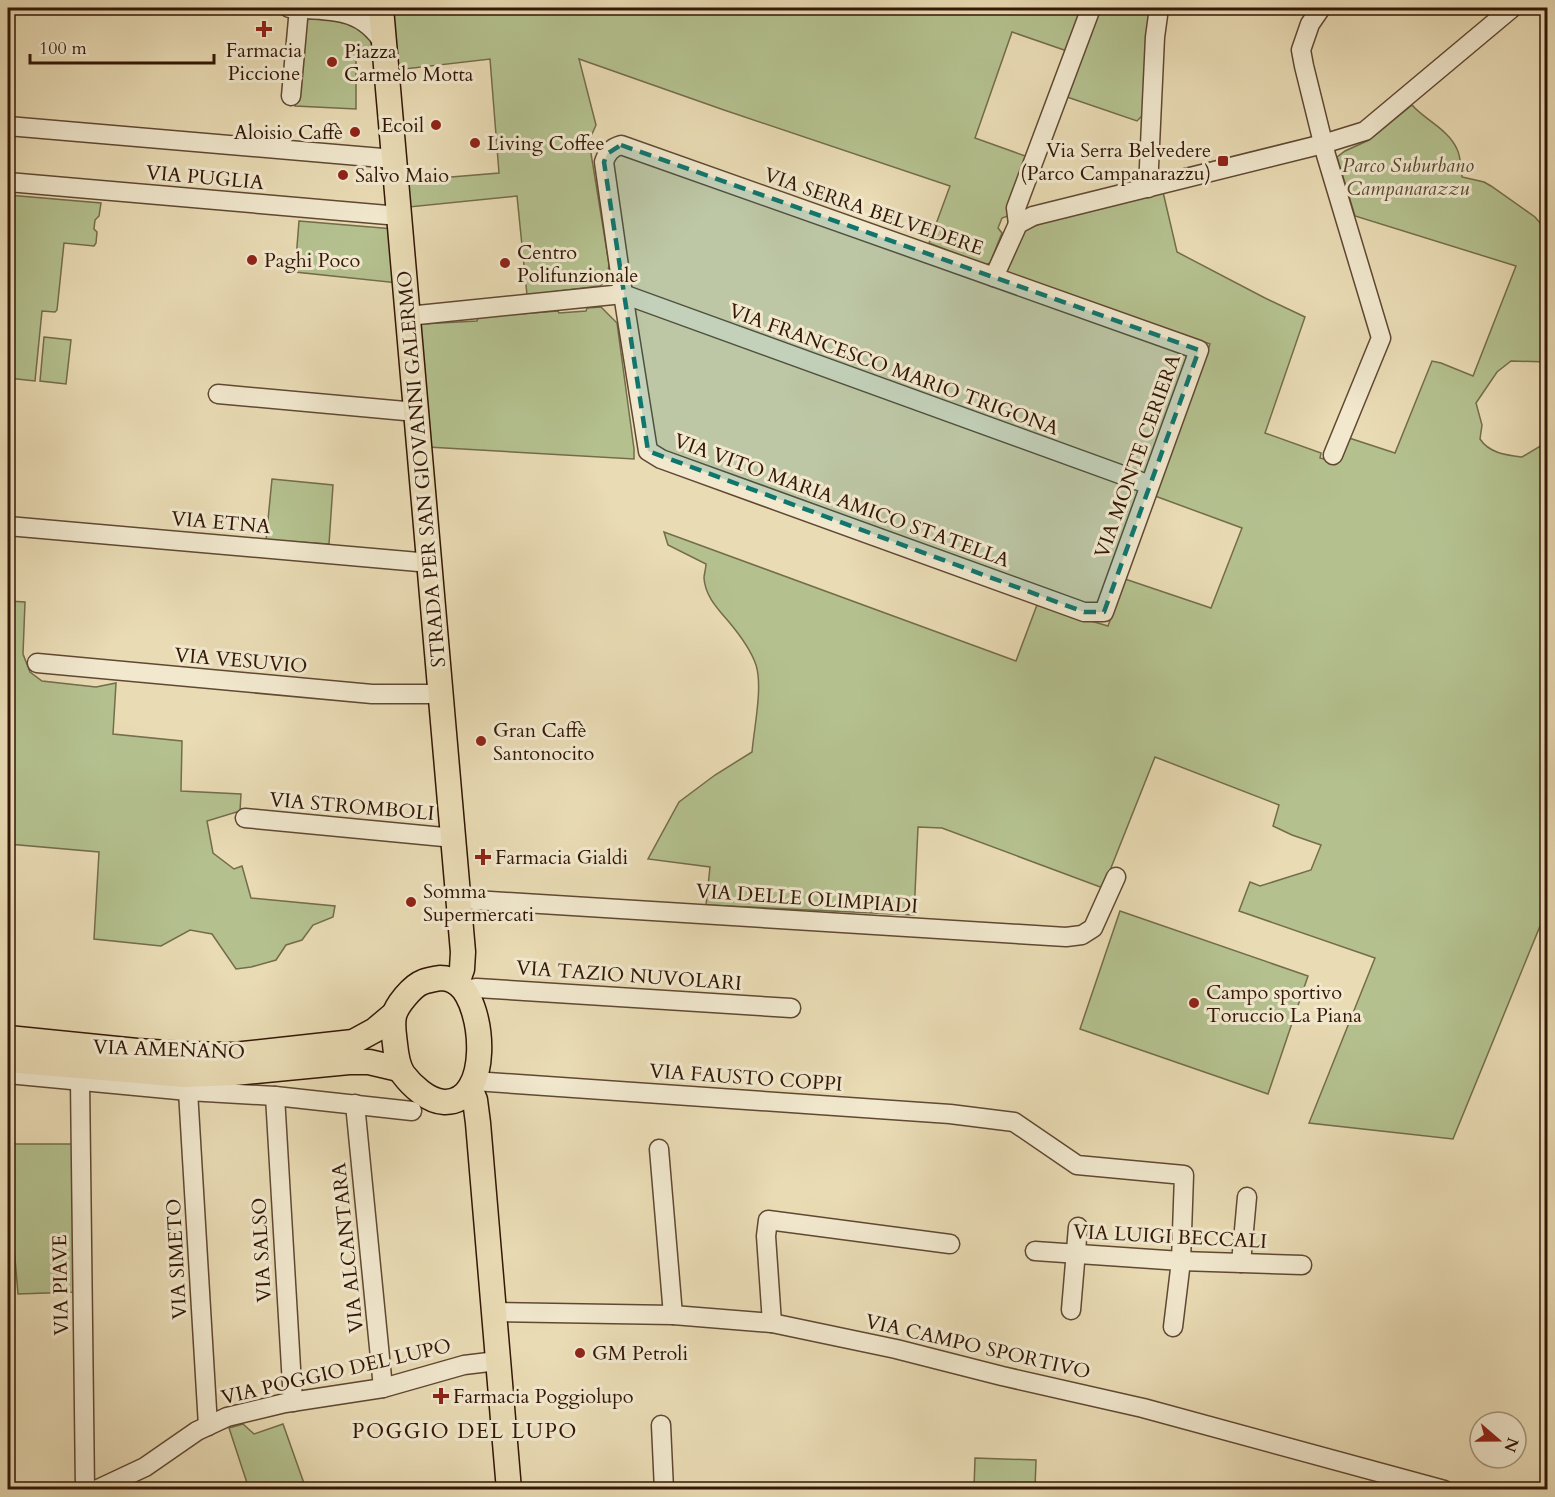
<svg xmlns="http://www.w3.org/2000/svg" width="1555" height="1497" font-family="Cardo,serif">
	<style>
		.green { fill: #b4c18f; stroke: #746c4a; stroke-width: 1.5 }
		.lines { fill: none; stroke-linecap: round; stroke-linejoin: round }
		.minor-casing { stroke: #604832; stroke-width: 21 }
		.major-casing { stroke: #331706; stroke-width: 27 }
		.minor { stroke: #f1e8ce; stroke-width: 18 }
		.major { stroke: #e9dbb4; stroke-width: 24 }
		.marked { fill: #0f766e; fill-opacity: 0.2; stroke: #0f766e; stroke-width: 4.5; stroke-dasharray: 12 8; stroke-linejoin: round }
		.poi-dot { fill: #8f2418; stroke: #f1e8ce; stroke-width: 2 }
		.labels { text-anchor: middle; stroke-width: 6; stroke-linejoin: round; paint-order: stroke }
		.poi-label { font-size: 20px; fill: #331706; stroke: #f1e8ce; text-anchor: start }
		.park-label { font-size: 20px; font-style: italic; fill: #5a4a2f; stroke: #f1e8ce }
		.street-label { font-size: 20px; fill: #331706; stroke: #f1e8ce }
		.neighbourhood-label { font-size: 21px; letter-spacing: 1.5px; fill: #331706; stroke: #f1e8ce }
	</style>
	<rect width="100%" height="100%" fill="#e9dbb4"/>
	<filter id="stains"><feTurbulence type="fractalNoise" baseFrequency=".00333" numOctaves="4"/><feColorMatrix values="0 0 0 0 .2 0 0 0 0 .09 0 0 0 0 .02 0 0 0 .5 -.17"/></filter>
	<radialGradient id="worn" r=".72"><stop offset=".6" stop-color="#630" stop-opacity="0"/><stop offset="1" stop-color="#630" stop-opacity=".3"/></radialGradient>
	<g class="green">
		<path d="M 391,8 L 1083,8 L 1067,51 L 1012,32 L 975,138 L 1028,157 L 1008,216 L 1002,218 L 998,228 L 1002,233 L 990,263 L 985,265 L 929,243 L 950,186 L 724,110 L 579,59 L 596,125 L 589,141 L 609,264 C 608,273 607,281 600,286 L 527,295 L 517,196 L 409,207 L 407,183 L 415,180 L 499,173 L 490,59 L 396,70 Z"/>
		<polygon points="1099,8 1156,8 1143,115 1137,121 1067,97"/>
		<polygon points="302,18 339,21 357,27 374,42 374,53 356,54 356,109 295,106"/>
		<path d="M 1412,105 C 1425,120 1448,129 1457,149 C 1461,157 1461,169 1462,177 L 1484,182 L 1491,186 L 1535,217 L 1547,231 L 1547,362 L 1511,361 L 1497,372 L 1476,403 L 1482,425 L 1480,439 C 1489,453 1506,455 1522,457 L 1547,442 L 1547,909 L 1453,1139 L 1309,1123 L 1375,958 L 1239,911 L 1250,882 L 1260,886 L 1311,870 L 1321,845 L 1292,835 L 1273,826 L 1279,805 L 1155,757 L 1103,888 L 942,828 L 918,827 L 914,915 L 706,905 L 710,867 L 648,859 L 679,802 L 715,775 L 752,752 C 754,728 763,687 756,665 C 751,650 739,634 729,622 C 718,609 705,596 704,578 C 704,574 706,569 706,564 L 668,545 L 664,532 L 1016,661 L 1037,605 L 1108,626 L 1125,579 L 1211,608 L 1242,528 L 1155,496 L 1210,344 L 1007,273 C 1007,261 1011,247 1018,237 C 1030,219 1137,198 1163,192 L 1177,252 L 1265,298 L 1305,317 L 1265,433 L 1321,453 L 1320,458 L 1336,462 L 1349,438 L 1395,453 L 1432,361 L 1441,363 L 1473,376 L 1516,266 L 1355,216 L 1337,157 L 1345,151 L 1369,140 Z"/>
		<polygon points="8,195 101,203 99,216 95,220 94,229 97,232 96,243 94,246 64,243 57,310 55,312 42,311 35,381 8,378"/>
		<polygon points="299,221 394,229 398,283 295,272"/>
		<polygon points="601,307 617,323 634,449 634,459 428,447 420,327 421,324 477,321 478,317 558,311 559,313 586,311 587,308"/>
		<polygon points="44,337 71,340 66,384 40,381"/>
		<polygon points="272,479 333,485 329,544 266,540"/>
		<polygon points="8,601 25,602 23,654 30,672 42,681 96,687 116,683 113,734 182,741 181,791 241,794 240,811 207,821 213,853 234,869 242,866 251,898 335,906 333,917 313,925 302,940 286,945 276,960 251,967 236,969 212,934 190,930 161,946 94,939 99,852 8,844"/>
		<polygon points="1120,911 1308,976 1268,1094 1080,1029"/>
		<polygon points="8,1144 73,1144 75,1292 18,1294 8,1177"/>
		<polygon points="243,1424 254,1434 283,1424 306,1489 249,1489 229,1428"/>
		<polygon points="975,1458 1036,1460 1035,1489 974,1489"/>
	</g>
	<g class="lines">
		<defs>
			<g id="minor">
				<path d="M 289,8 C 328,11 361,6 384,44"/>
				<polyline points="1321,8 1310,24 1301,50 1304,66 1326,155 1381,338 1333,455"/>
				<polyline points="291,96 299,8"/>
				<polyline points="8,126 394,159"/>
				<polyline points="8,182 399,216"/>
				<polyline points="1148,188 1155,37 1159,8"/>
				<polyline points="1018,224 1016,208 1091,8"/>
				<polyline points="994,277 1199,350 1104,612 1084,612 661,459 648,451 623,294 1150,485"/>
				<path d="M 408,316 L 623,294 L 604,162 C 607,153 611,148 621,145 L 994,277 L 1018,224 L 1033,216 L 1323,144 L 1365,131 L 1512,8"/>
				<polyline points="218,394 416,412"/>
				<polyline points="8,526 430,563"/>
				<polyline points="37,663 372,694 441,694"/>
				<polyline points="245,818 454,838"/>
				<polyline points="459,899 1066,937 1082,935 1093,928 1116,877"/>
				<polyline points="464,990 477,988 791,1008"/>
				<polyline points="8,1074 188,1091 275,1096 412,1111"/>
				<polyline points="80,1080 85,1490"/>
				<polyline points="474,1081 950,1114 1014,1122 1077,1165 1184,1175 1181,1261 1173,1327"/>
				<polyline points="188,1091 208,1426"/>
				<polyline points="275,1096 293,1402"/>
				<polyline points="355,1104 383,1388"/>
				<polyline points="659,1149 673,1315"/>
				<polyline points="1035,1251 1181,1261 1302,1265"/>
				<polyline points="1241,1263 1247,1197"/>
				<polyline points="1071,1310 1078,1227"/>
				<polyline points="493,1312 673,1315 772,1323 896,1349 1002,1376 1143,1408 1444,1490"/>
				<polyline points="772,1323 766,1236 768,1220 950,1244"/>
				<polyline points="661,1425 664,1490"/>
				<polyline points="96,1490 145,1467 197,1431 227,1417 285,1403 383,1388 464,1365 497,1361"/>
			</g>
			<g id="major">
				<polyline points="381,8 463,952 462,969 457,983"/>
				<path d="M 440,978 C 446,978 453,980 458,984 C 485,1005 492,1104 444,1102 C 428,1101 412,1086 403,1074 C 397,1065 396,1054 395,1044 C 394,1035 392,1025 394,1016 C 396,1006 412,986 423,982 C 428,980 435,979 440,978 Z"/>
				<polyline points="8,1038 137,1051 184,1054 234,1055 353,1042 375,1030 394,1014"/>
				<polyline points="8,1060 184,1075 234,1073 349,1062 369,1062 399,1069"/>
				<polyline points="470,1088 475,1100 478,1123 509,1490"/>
			</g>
		</defs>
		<use href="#minor" class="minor-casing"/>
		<use href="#major" class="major-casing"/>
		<use href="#minor" class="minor"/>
		<use href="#major" class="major"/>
	</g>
	<path class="marked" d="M 621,145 L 1199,350 L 1104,612 L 1084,612 L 648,451 L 604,162 L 607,154 Z"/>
	<g class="poi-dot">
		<path d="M261 20h6v6h6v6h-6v6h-6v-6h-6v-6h6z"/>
		<circle cx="332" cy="62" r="6"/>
		<circle cx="436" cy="125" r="6"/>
		<circle cx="355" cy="132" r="6"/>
		<circle cx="475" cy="143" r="6"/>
		<rect x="1217" y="155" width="12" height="12" rx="3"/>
		<circle cx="343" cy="175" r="6"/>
		<circle cx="252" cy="260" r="6"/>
		<circle cx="505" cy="263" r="6"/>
		<circle cx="481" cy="741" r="6"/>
		<path d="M480 848h6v6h6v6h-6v6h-6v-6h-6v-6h6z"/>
		<circle cx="411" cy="902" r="6"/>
		<circle cx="1194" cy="1003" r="6"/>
		<circle cx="580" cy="1353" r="6"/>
		<path d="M438 1387h6v6h6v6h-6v6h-6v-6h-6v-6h6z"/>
	</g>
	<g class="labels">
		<g class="poi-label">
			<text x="264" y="57" text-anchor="middle">Farmacia<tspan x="264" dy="23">Piccione</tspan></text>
			<text x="344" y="58">Piazza<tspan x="344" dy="23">Carmelo Motta</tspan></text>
			<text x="424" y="132" text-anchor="end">Ecoil</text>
			<text x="343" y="139" text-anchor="end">Aloisio Caffè</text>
			<text x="487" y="150">Living Coffee</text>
			<text x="1211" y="157" text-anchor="end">Via Serra Belvedere<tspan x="1211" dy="23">(Parco Campanarazzu)</tspan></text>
			<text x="355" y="182">Salvo Maio</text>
			<text x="517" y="259">Centro<tspan x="517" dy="23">Polifunzionale</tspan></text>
			<text x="264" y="267">Paghi Poco</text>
			<text x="493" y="737">Gran Caffè<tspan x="493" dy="23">Santonocito</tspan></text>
			<text x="495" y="864">Farmacia Gialdi</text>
			<text x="423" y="898">Somma<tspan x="423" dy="23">Supermercati</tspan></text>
			<text x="1206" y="999">Campo sportivo<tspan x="1206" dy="23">Toruccio La Piana</tspan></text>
			<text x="592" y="1360">GM Petroli</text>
			<text x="453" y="1403">Farmacia Poggiolupo</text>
		</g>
		<g class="park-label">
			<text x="1408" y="172">Parco Suburbano<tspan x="1408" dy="23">Campanarazzu</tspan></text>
		</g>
		<g class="street-label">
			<text transform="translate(205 177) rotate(5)" y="7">VIA PUGLIA</text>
			<text transform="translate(874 211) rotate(19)" y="7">VIA SERRA BELVEDERE</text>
			<text transform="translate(894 369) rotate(20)" y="7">VIA FRANCESCO MARIO TRIGONA</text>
			<text transform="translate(1137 456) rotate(-70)" y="7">VIA MONTE CERIERA</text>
			<text transform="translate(421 469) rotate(-95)" y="7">STRADA PER SAN GIOVANNI GALERMO</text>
			<text transform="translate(842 500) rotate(20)" y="7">VIA VITO MARIA AMICO STATELLA</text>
			<text transform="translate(221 522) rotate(5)" y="7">VIA ETNA</text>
			<text transform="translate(241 660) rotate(5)" y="7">VIA VESUVIO</text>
			<text transform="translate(352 806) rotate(5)" y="7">VIA STROMBOLI</text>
			<text transform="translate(807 898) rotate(4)" y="7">VIA DELLE OLIMPIADI</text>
			<text transform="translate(629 975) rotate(4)" y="7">VIA TAZIO NUVOLARI</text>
			<text transform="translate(169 1049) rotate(2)" y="7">VIA AMENANO</text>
			<text transform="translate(746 1077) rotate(4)" y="7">VIA FAUSTO COPPI</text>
			<text transform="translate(1170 1236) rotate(3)" y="7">VIA LUIGI BECCALI</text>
			<text transform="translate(347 1248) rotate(-96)" y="7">VIA ALCANTARA</text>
			<text transform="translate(261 1250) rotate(-93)" y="7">VIA SALSO</text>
			<text transform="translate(176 1259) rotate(-93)" y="7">VIA SIMETO</text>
			<text transform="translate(60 1285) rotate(-91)" y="7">VIA PIAVE</text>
			<text transform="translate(978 1346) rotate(13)" y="7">VIA CAMPO SPORTIVO</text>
			<text transform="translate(336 1371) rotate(-13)" y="7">VIA POGGIO DEL LUPO</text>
		</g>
		<g class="neighbourhood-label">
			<text x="465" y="1438">POGGIO DEL LUPO</text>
		</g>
	</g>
	<rect width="1555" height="1497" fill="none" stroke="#e9dbb4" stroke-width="30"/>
	<rect x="9" y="9" width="1537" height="1479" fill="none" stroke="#331706" stroke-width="3"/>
	<rect x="15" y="15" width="1525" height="1467" fill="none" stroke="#331706" stroke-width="1.5"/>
	<g transform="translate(1498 1440) rotate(110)"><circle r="28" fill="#f1e8ce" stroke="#a5947e" stroke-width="1.5"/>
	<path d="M0-4.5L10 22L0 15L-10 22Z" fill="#8f2418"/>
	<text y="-9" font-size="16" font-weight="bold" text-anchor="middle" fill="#331706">N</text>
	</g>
	<path d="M30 54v9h184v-9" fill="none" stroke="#331706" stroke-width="3"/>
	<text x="39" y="54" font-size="18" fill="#331706" stroke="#f1e8ce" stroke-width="4.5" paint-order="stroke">100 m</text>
	<rect width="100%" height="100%" filter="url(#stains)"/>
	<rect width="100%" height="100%" fill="url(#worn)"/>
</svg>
